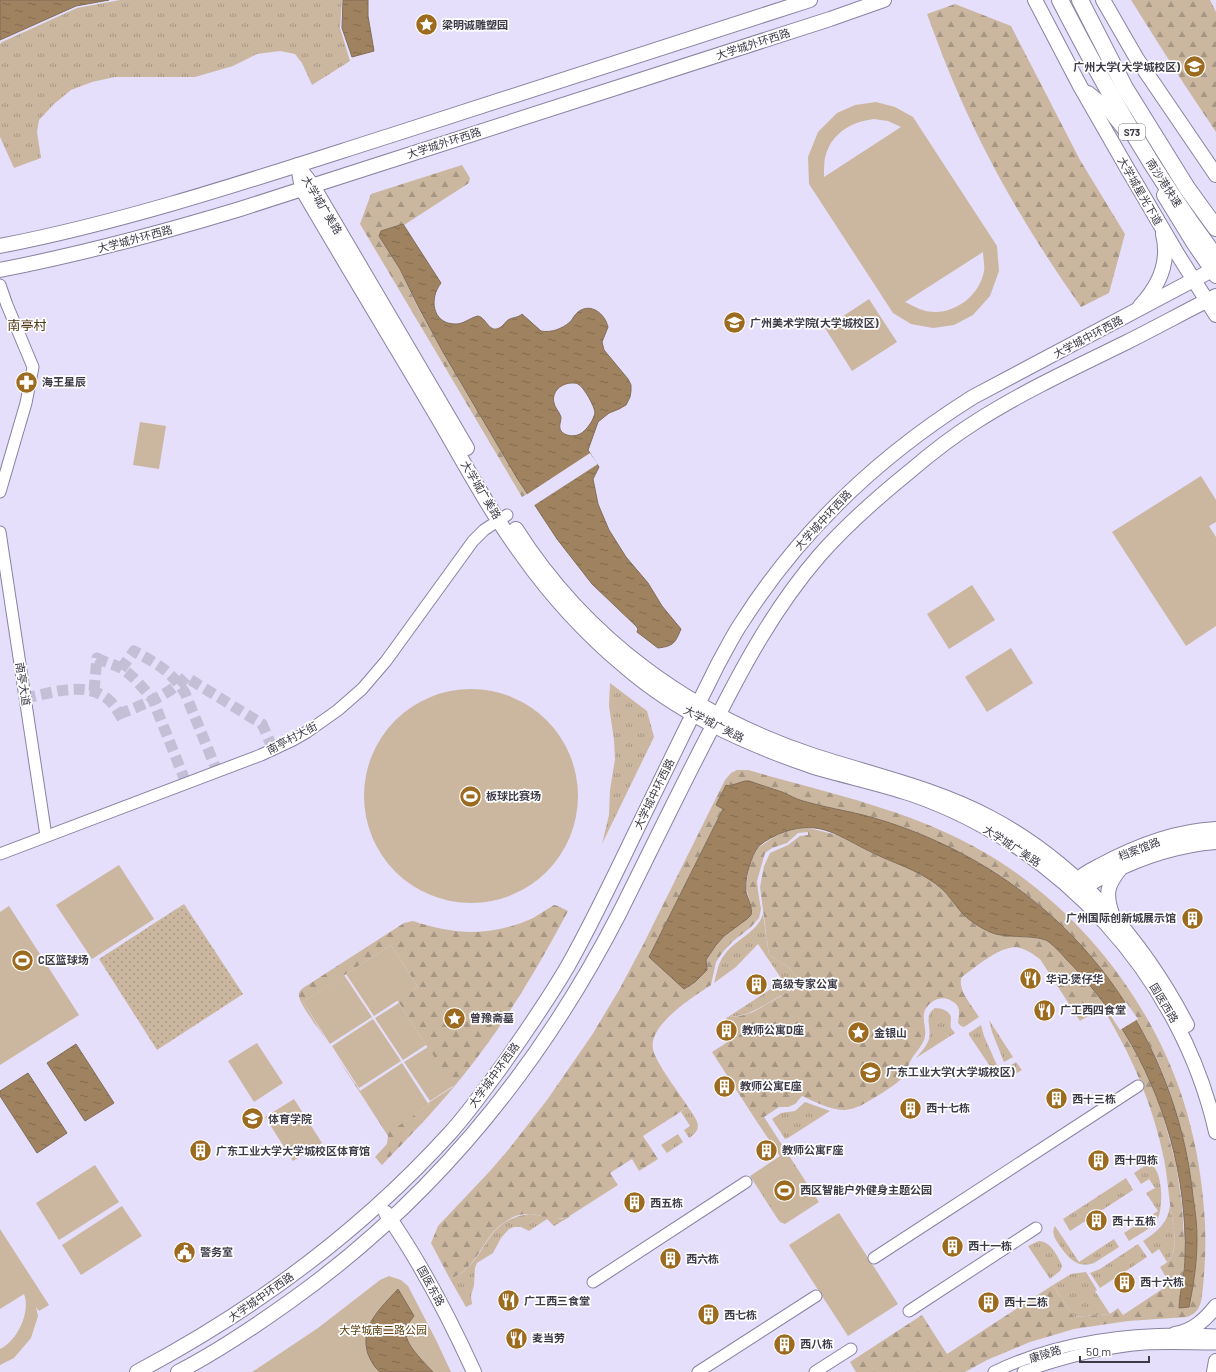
<svg xmlns="http://www.w3.org/2000/svg" width="1216" height="1372" font-family="Barlow,'Noto Sans SC',sans-serif">
	<style>
		.grass { fill: url(#grass-tufts) }
		.forest { fill: url(#forest-firs); fill-rule: evenodd }
		.park { fill: #cbb7a0; fill-rule: evenodd }
		.garden { fill: url(#garden-dots) }
		.water { fill: url(#water-ripples); stroke: #826d58; fill-rule: evenodd }
		.pier { fill: #e5dffb }
		.lines { fill: none; stroke-linecap: round; stroke-linejoin: round }
		.minor-tunnel { stroke: #c4bed7; stroke-width: 11; stroke-dasharray: 11 5.5; stroke-linecap: butt }
		.minor-casing { stroke: #8982a2; stroke-width: 13 }
		.major-casing { stroke: #8982a2; stroke-width: 16 }
		.highway-casing { stroke: #8982a2; stroke-width: 18 }
		.minor { stroke: #fff; stroke-width: 11 }
		.major { stroke: #fff; stroke-width: 14 }
		.highway { stroke: #fff; stroke-width: 16 }
		.labels { text-anchor: middle; stroke-width: 3.5; stroke-linejoin: round; paint-order: stroke }
		.shield { fill: #fff; stroke: #78767f; stroke-width: 1 }
		.shield-label { font-size: 10px; font-weight: bold; fill: #3e3b48 }
		.poi-label { font-size: 11px; font-weight: bold; fill: #3e3b48; stroke: #fff; text-anchor: start }
		.street-label { font-size: 11px; fill: #3e3b48; stroke: #fff }
		.park-label { font-size: 11px; fill: #5b3c0e; stroke: #fff }
		.quarter-label { font-size: 13px; fill: #4c3311; stroke: #fff }
	</style>
	<defs>
		<pattern id="grass-tufts" width="24" height="20" patternUnits="userSpaceOnUse"><rect width="24" height="20" fill="#cbb7a0"/><path d="M3 7l-1-3M5 7V3M7 7l1-3M15 17l-1-3M17 17v-4M19 17l1-3" fill="none" stroke="#a69684"/></pattern>
		<pattern id="forest-firs" width="22" height="20" patternUnits="userSpaceOnUse"><rect width="22" height="20" fill="#cbb7a0"/><path d="M5 1l3.5 6h-7zM16 11l3.5 6h-7z" fill="#a69684"/></pattern>
		<pattern id="garden-dots" width="8" height="8" patternUnits="userSpaceOnUse"><rect width="8" height="8" fill="#cbb7a0"/><path d="M2 2h.1M6 6h.1" fill="none" stroke="#a69684" stroke-width="1.8" stroke-linecap="round"/></pattern>
		<pattern id="water-ripples" width="26" height="14" patternUnits="userSpaceOnUse"><rect width="26" height="14" fill="#9f825f"/><path d="M2 4q2-2 4 0t4 0M15 11q2-2 4 0t4 0" fill="none" stroke="#836c50"/></pattern>
	</defs>
	<rect width="100%" height="100%" fill="#e5dffb"/>
	<g class="grass">
		<polygon points="120,0 342,0 340,28 350,61 312,85 302,63 295,54 280,51 257,54 233,66 195,77 115,77 92,82 71,90 54,104 39,120 37,132 41,158 14,168 0,137 0,44 2,42 77,8"/>
		<polygon points="610,683 647,711 654,737 602,844 609,815 610,790 615,759 614,740 609,706"/>
		<path d="M 763,914 L 769,955 L 788,967 L 803,985 C 798,988 792,990 786,993 C 765,1003 753,1016 728,1017 L 783,981 L 758,944 L 736,967 L 714,983 C 717,973 718,962 725,954 C 736,939 758,932 763,914 Z"/>
		<path d="M 935,1008 C 942,1008 950,1011 951,1018 C 951,1022 950,1025 951,1028 L 955,1033 L 916,1058 C 921,1052 927,1046 929,1039 C 932,1027 923,1016 935,1008 Z"/>
		<polygon points="989,1020 1013,1057 1004,1062 992,1032"/>
		<polygon points="981,1025 984,1036 1000,1072 996,1075 969,1035 969,1033"/>
		<polygon points="1016,1062 1022,1070 1015,1074 1012,1073 1007,1068"/>
		<polygon points="805,1102 830,1111 788,1138 785,1139 772,1119 781,1113 795,1111"/>
		<path d="M 688,1107 C 696,1119 705,1128 689,1138 L 684,1130 L 690,1126 L 681,1112 Z"/>
		<polygon points="764,1117 819,1202 785,1224 780,1222 777,1218 750,1176 780,1156 757,1122"/>
		<polygon points="678,1134 683,1142 667,1153 661,1145"/>
		<path d="M 1150,1164 C 1163,1169 1164,1209 1157,1220 C 1151,1229 1138,1235 1129,1241 L 1124,1233 L 1158,1211 L 1146,1193 L 1155,1188 L 1149,1179 L 1141,1184 L 1134,1173 L 1146,1165 Z"/>
		<polygon points="1126,1178 1133,1190 1070,1231 1063,1219"/>
		<path d="M 1170,1204 C 1172,1221 1181,1248 1167,1262 L 1159,1249 L 1152,1254 L 1143,1241 C 1157,1232 1169,1222 1170,1204 Z"/>
		<path d="M 530,1214 L 561,1219 L 571,1216 L 554,1226 L 547,1219 L 529,1231 L 521,1227 L 514,1227 L 509,1229 L 501,1238 L 493,1253 L 477,1263 L 475,1268 L 474,1285 L 471,1296 L 472,1304 L 466,1307 L 450,1279 C 489,1264 480,1220 530,1214 Z"/>
		<path d="M 1055,1226 L 1079,1262 L 1114,1239 L 1119,1247 L 1094,1263 C 1078,1269 1068,1258 1060,1246 C 1055,1239 1051,1233 1055,1226 Z"/>
		<path d="M 1039,1241 C 1050,1241 1058,1256 1062,1266 L 1060,1271 L 1050,1279 L 1028,1246 Z"/>
		<polygon points="1138,1244 1147,1257 1100,1288 1090,1273 1100,1269"/>
		<polygon points="1086,1272 1097,1290 1095,1291 1110,1314 1074,1317 1053,1285 1071,1274"/>
	</g>
	<g class="forest">
		<polygon points="1131,0 1210,0 1216,12 1216,132 1184,84"/>
		<path d="M 955,4 L 1011,26 L 1080,160 L 1125,234 L 1109,293 L 1081,307 C 1035,242 994,174 962,102 C 949,73 938,44 927,14 Z"/>
		<polygon points="462,165 470,178 469,183 404,225 403,224 381,231 379,236 400,269 418,308 443,352 527,494 522,497 360,224 371,194"/>
		<path d="M 737,770 L 748,770 C 824,792 903,808 973,846 C 1078,902 1163,1011 1191,1128 C 1199,1159 1203,1191 1205,1223 C 1206,1245 1205,1266 1203,1287 C 1202,1294 1202,1301 1199,1307 C 1197,1312 1192,1315 1187,1317 L 1128,1321 L 1074,1329 L 1030,1342 L 1011,1350 L 987,1360 L 965,1372 L 856,1372 L 850,1362 L 922,1315 L 947,1354 L 1053,1285 L 1074,1317 L 1110,1314 L 1118,1308 L 1123,1315 L 1170,1284 L 1160,1267 C 1163,1265 1167,1263 1169,1260 C 1180,1247 1172,1219 1170,1204 C 1168,1189 1167,1174 1164,1159 C 1153,1105 1131,1053 1102,1007 L 1080,1021 L 1040,959 C 1034,955 1028,950 1020,948 C 1003,943 976,967 962,977 C 956,988 973,1007 979,1017 L 964,1027 L 961,1026 L 958,1023 C 959,1012 962,1006 950,1000 C 940,995 930,1001 925,1010 C 921,1020 928,1030 924,1040 C 921,1047 916,1052 912,1058 C 908,1064 907,1071 903,1077 C 897,1085 869,1101 860,1106 C 855,1108 851,1109 845,1110 C 831,1110 815,1102 802,1096 L 795,1104 L 788,1107 L 779,1107 L 757,1122 L 712,1052 L 737,1036 L 726,1018 L 728,1017 L 740,1016 L 753,1012 L 786,993 L 803,985 L 788,967 L 769,955 L 760,887 L 764,866 L 770,853 L 788,845 L 800,836 L 808,835 L 808,832 L 798,833 L 787,843 L 772,848 L 765,853 L 757,881 L 758,891 L 761,909 L 759,918 L 751,927 L 732,942 L 722,953 L 716,962 L 711,985 C 693,997 648,1025 653,1049 C 655,1062 680,1094 688,1107 L 643,1136 L 658,1159 L 639,1171 L 632,1159 L 610,1173 L 618,1185 L 568,1217 C 548,1224 532,1205 508,1220 C 480,1236 482,1266 450,1279 L 431,1243 L 438,1226 L 490,1171 L 509,1149 L 547,1100 L 592,1035 L 619,990 L 643,945 L 725,780 L 731,773 ZM 745,781 L 749,781 C 760,785 771,788 782,792 C 789,795 796,799 803,801 C 823,807 843,810 863,815 C 894,823 925,835 953,849 C 1023,883 1073,929 1117,992 C 1138,1022 1156,1053 1168,1087 C 1180,1120 1187,1154 1192,1188 C 1193,1198 1195,1209 1196,1219 C 1199,1248 1195,1278 1189,1307 L 1179,1307 L 1185,1257 L 1182,1205 L 1176,1164 L 1162,1112 L 1149,1077 L 1125,1034 L 1112,1014 L 1087,981 L 1055,947 L 1048,941 L 1044,939 L 1002,935 L 989,932 L 968,918 L 937,884 L 918,872 L 870,852 L 841,836 L 805,827 L 793,829 L 775,836 L 758,848 L 750,862 L 746,887 L 752,910 L 747,919 L 724,936 L 716,945 L 706,961 L 707,970 L 695,982 L 684,989 L 650,956 L 723,809 L 716,805 L 726,785 L 729,786 Z"/>
		<path d="M 554,905 L 558,906 L 568,911 C 538,968 505,1023 466,1072 C 440,1105 411,1135 382,1165 L 375,1157 L 387,1144 L 388,1136 L 335,1054 L 388,1132 L 429,1105 L 428,1103 L 453,1087 L 397,1000 L 418,987 L 391,945 L 303,1002 L 325,1038 C 319,1029 300,1005 299,996 C 298,992 301,990 303,988 L 404,923 L 413,921 C 455,935 492,937 533,918 C 540,914 547,909 554,905 Z"/>
	</g>
	<g class="park">
		<path d="M 876,102 L 895,107 L 913,117 L 997,246 L 999,271 L 990,296 L 973,315 L 954,325 L 933,328 L 911,324 L 893,313 L 809,184 L 808,157 L 818,132 L 837,113 L 855,105 ZM 874,119 L 888,121 L 901,127 L 824,177 C 824,171 824,163 825,158 C 831,133 851,122 874,119 ZM 983,252 C 983,258 985,265 984,271 C 980,294 958,312 935,312 C 924,312 915,307 905,302 Z"/>
		<polygon points="869,299 897,342 852,371 825,328"/>
		<polygon points="140,422 166,426 159,469 133,465"/>
		<polygon points="1201,476 1216,500 1216,522 1209,526 1216,537 1216,626 1186,646 1112,532"/>
		<polygon points="972,585 995,620 949,649 927,614"/>
		<polygon points="1011,648 1033,683 987,712 965,677"/>
		<circle cx="471" cy="796" r="107"/>
		<polygon points="119,865 154,919 92,959 56,905"/>
		<polygon points="9,906 79,1015 0,1065 0,912"/>
		<polygon points="391,945 418,987 374,1016 346,974"/>
		<polygon points="344,975 372,1017 330,1044 303,1002"/>
		<polygon points="399,1003 426,1045 403,1060 375,1018"/>
		<polygon points="373,1019 401,1061 359,1088 332,1046"/>
		<polygon points="257,1043 283,1083 254,1102 228,1061"/>
		<polygon points="428,1047 453,1086 430,1101 404,1062"/>
		<polygon points="402,1063 429,1105 388,1133 360,1091"/>
		<polygon points="294,1099 322,1143 293,1161 265,1117"/>
		<polygon points="783,1156 788,1158 817,1202 791,1219 778,1217 754,1179 755,1174"/>
		<polygon points="95,1165 119,1202 59,1240 36,1203"/>
		<polygon points="122,1206 142,1236 81,1275 62,1245"/>
		<polygon points="839,1213 898,1304 848,1336 789,1245"/>
		<path d="M 0,1229 L 49,1305 L 39,1311 L 36,1307 L 38,1316 L 31,1338 L 14,1358 L 0,1365 L 0,1349 C 17,1341 31,1312 24,1294 L 0,1309 Z"/>
		<polygon points="389,1276 401,1280 408,1286 436,1340 451,1372 252,1372 318,1328 380,1280"/>
	</g>
	<polygon class="garden" points="184,904 243,994 157,1050 99,959"/>
	<g class="water">
		<polygon points="0,0 109,0 76,6 0,40"/>
		<polygon points="343,0 368,0 368,16 374,51 352,57 342,28"/>
		<path d="M 403,224 L 441,283 C 429,298 432,323 454,324 C 463,325 469,318 478,316 C 487,318 489,335 501,327 C 504,325 505,322 508,320 C 513,317 518,318 522,314 L 541,331 C 551,333 562,329 570,322 C 573,319 574,315 578,312 C 591,302 605,314 608,327 L 602,342 L 604,350 L 628,379 L 631,385 L 631,391 L 630,397 L 626,405 L 619,409 L 609,413 L 598,422 L 588,450 L 599,467 L 593,479 L 598,504 L 609,530 L 626,557 L 648,583 L 662,606 L 681,629 C 675,643 674,646 658,648 L 637,632 L 638,629 L 636,626 L 592,584 L 557,539 L 517,478 L 443,352 L 419,308 L 400,269 L 379,236 L 381,231 ZM 572,383 C 574,383 577,383 578,384 C 584,387 595,407 595,413 C 594,417 592,421 590,424 C 584,433 577,438 567,435 C 564,434 561,432 560,429 C 559,425 561,421 561,417 C 559,411 555,408 554,403 C 551,391 562,383 572,383 Z"/>
		<path d="M 745,781 L 749,781 C 760,785 771,788 782,792 C 789,795 796,799 803,801 C 823,807 843,810 863,815 C 894,823 925,835 953,849 C 1086,915 1174,1042 1192,1188 C 1193,1199 1195,1209 1196,1219 C 1199,1248 1195,1278 1189,1307 L 1179,1308 C 1180,1290 1185,1273 1185,1256 C 1187,1178 1165,1098 1124,1032 C 1107,1006 1088,981 1066,959 C 1061,953 1055,947 1049,942 C 1039,934 1004,939 990,932 C 981,928 970,921 963,914 C 954,904 947,892 936,884 C 916,869 893,863 871,852 C 840,837 820,819 784,832 C 775,835 766,840 759,846 C 751,855 744,880 746,892 C 748,900 753,907 751,915 L 747,919 L 724,936 L 716,945 L 706,960 L 707,970 L 695,982 L 684,989 L 649,957 L 723,809 L 716,805 L 726,785 L 729,786 Z"/>
		<polygon points="76,1044 114,1103 85,1121 47,1063"/>
		<polygon points="28,1073 67,1133 37,1153 0,1096 0,1091"/>
		<path d="M 398,1289 L 414,1316 C 411,1320 407,1324 406,1330 C 403,1343 425,1363 433,1372 L 380,1372 C 374,1367 371,1361 368,1354 C 359,1326 381,1308 398,1289 Z"/>
	</g>
	<g class="pier">
		<polygon points="590,453 598,464 533,506 526,495"/>
		<polygon points="1126,1002 1138,1019 1120,1030 1109,1013"/>
	</g>
	<g class="lines">
		<g class="minor-tunnel">
			<path d="M 121,669 L 134,651 C 156,663 171,671 185,693 L 217,771"/>
			<path d="M 94,691 L 97,658 C 104,662 113,664 121,668 C 134,676 144,689 153,700 L 186,783"/>
			<path d="M 25,698 C 53,693 88,679 111,702 C 116,707 119,714 123,720"/>
			<path d="M 119,714 C 142,705 168,696 186,677 L 262,724 L 273,749"/>
		</g>
		<defs>
			<g id="minor">
				<polyline points="0,285 7,305 33,367 26,403 0,492"/>
				<polyline points="0,532 46,836"/>
				<polyline points="0,854 261,755 293,740 307,732 338,710 362,689 386,661 473,541 484,530 507,515"/>
				<polyline points="874,1258 1138,1086"/>
				<polyline points="593,1282 746,1182"/>
				<polyline points="909,1311 1036,1228"/>
				<polyline points="698,1372 816,1296"/>
				<polyline points="815,1372 851,1349"/>
				<path d="M 994,1372 C 1062,1339 1142,1331 1216,1335"/>
				<path d="M 1023,1372 C 1062,1358 1104,1347 1145,1344 C 1169,1343 1193,1344 1216,1344"/>
			</g>
			<g id="major">
				<polyline points="1035,0 1080,86 1127,168 1178,255 1216,315"/>
				<polyline points="1103,0 1137,59 1216,175"/>
				<polyline points="1088,93 1109,110 1125,130"/>
				<path d="M 298,165 L 302,189 C 345,263 389,335 432,408 C 461,457 488,509 522,555 C 551,596 586,634 624,666 C 678,713 744,743 811,766 C 844,776 878,783 911,794 C 1060,845 1181,977 1216,1132"/>
				<polyline points="300,169 313,186 467,448"/>
				<polyline points="1164,195 1194,244 1216,276"/>
				<path d="M 0,246 C 133,220 260,177 389,136 C 529,91 669,45 810,0"/>
				<path d="M 0,270 C 81,254 161,233 240,209 L 830,19 L 884,0"/>
				<path d="M 1140,306 C 1159,286 1170,262 1163,234"/>
				<path d="M 516,529 C 586,639 690,714 812,755 C 873,775 935,788 991,818 C 1076,863 1143,940 1187,1025"/>
				<path d="M 1071,885 C 1079,877 1089,871 1099,866 C 1134,847 1176,831 1216,829"/>
				<path d="M 1078,893 C 1088,884 1099,879 1110,873 C 1144,856 1178,845 1216,842"/>
				<path d="M 1112,914 C 1105,894 1107,885 1120,869"/>
				<path d="M 386,1213 C 421,1263 449,1317 474,1372"/>
				<path d="M 1175,1334 C 1193,1331 1205,1320 1216,1306"/>
				<path d="M 137,1372 C 254,1310 361,1231 450,1133 C 469,1112 485,1089 502,1066 C 525,1033 549,999 569,964 C 593,921 614,877 635,833 C 662,777 690,720 718,664 C 726,650 733,635 742,622 C 802,528 879,456 973,397 L 1216,268"/>
				<path d="M 178,1372 C 217,1352 254,1327 289,1302 C 433,1200 540,1068 620,912 C 651,850 681,787 713,726 C 743,666 775,607 819,556 C 846,525 877,498 909,472 C 930,454 953,436 977,421 C 1024,391 1076,367 1127,342 C 1157,327 1186,311 1216,296"/>
				<polyline points="1214,1372 1216,1361"/>
			</g>
			<g id="highway">
				<path d="M 1060,0 C 1106,89 1155,177 1216,257"/>
				<polyline points="1080,0 1125,88 1187,188 1216,228"/>
			</g>
		</defs>
		<use href="#minor" class="minor-casing"/>
		<use href="#major" class="major-casing"/>
		<use href="#highway" class="highway-casing"/>
		<use href="#minor" class="minor"/>
		<use href="#major" class="major"/>
		<use href="#highway" class="highway"/>
	</g>
	<defs>
		<symbol id="sight-disc" viewBox="-11 -11 22 22"><circle r="9.5" fill="#9d6b20" stroke="#fff"/><path d="M0-6L1.8-2.2L6-1.7L2.9 1.2L3.7 5.4L0 3.3L-3.7 5.4L-2.9 1.2L-6-1.7L-1.8-2.2Z" fill="#fff"/></symbol>
		<symbol id="university-disc" viewBox="-11 -11 22 22"><circle r="9.5" fill="#9d6b20" stroke="#fff"/><path d="M0-5L7-2L0 1L-7-2ZM-4 1L0 2.5L4 1V4Q0 6-4 4Z" fill="#fff"/></symbol>
		<symbol id="pharmacy-disc" viewBox="-11 -11 22 22"><circle r="9.5" fill="#9d6b20" stroke="#fff"/><path d="M-2-6h4v4h4v4h-4v4h-4v-4h-4v-4h4Z" fill="#fff"/></symbol>
		<symbol id="stadium-disc" viewBox="-11 -11 22 22"><circle r="9.5" fill="#9d6b20" stroke="#fff"/><path d="M0-5a6.5 5 0 1 0 0 10a6.5 5 0 1 0 0-10ZM-3.5-1.8h7v3.6h-7Z" fill="#fff"/></symbol>
		<symbol id="building-disc" viewBox="-11 -11 22 22"><circle r="9.5" fill="#9d6b20" stroke="#fff"/><path d="M-4-6H4V6H1V3H-1V6H-4ZM-2.5-4.3h1.7v1.8h-1.7ZM.8-4.3h1.7v1.8H.8ZM-2.5-1h1.7V.8h-1.7ZM.8-1h1.7V.8H.8Z" fill="#fff"/></symbol>
		<symbol id="restaurant-disc" viewBox="-11 -11 22 22"><circle r="9.5" fill="#9d6b20" stroke="#fff"/><path d="M-5-6h1v4h1v-4h1v4h1v-4h1v5L-1.5 .5V6h-2V.5L-5-1ZM5-6V6H3V1.5H1.5Q1.5-4 5-6Z" fill="#fff"/></symbol>
		<symbol id="civic-disc" viewBox="-11 -11 22 22"><circle r="9.5" fill="#9d6b20" stroke="#fff"/><path d="M-.6-6.5H3V-4.5H.6V-3L4-1V1h2V6H-6V1h2V-1L-.6-3ZM-1.2 2.5V6h2.4V2.5Z" fill="#fff"/></symbol>
	</defs>
	<g fill-rule="evenodd">
		<use href="#sight-disc" x="414" y="12" width="25" height="25"/>
		<use href="#university-disc" x="1182" y="54" width="25" height="25"/>
		<use href="#university-disc" x="722" y="310" width="25" height="25"/>
		<use href="#pharmacy-disc" x="14" y="370" width="25" height="25"/>
		<use href="#stadium-disc" x="458" y="784" width="25" height="25"/>
		<use href="#building-disc" x="1180" y="906" width="25" height="25"/>
		<use href="#stadium-disc" x="10" y="948" width="25" height="25"/>
		<use href="#restaurant-disc" x="1018" y="966" width="25" height="25"/>
		<use href="#building-disc" x="744" y="972" width="25" height="25"/>
		<use href="#restaurant-disc" x="1032" y="998" width="25" height="25"/>
		<use href="#sight-disc" x="442" y="1006" width="25" height="25"/>
		<use href="#building-disc" x="714" y="1018" width="25" height="25"/>
		<use href="#sight-disc" x="846" y="1020" width="25" height="25"/>
		<use href="#university-disc" x="858" y="1060" width="25" height="25"/>
		<use href="#building-disc" x="712" y="1074" width="25" height="25"/>
		<use href="#building-disc" x="1044" y="1086" width="25" height="25"/>
		<use href="#building-disc" x="898" y="1096" width="25" height="25"/>
		<use href="#university-disc" x="240" y="1106" width="25" height="25"/>
		<use href="#building-disc" x="754" y="1138" width="25" height="25"/>
		<use href="#building-disc" x="188" y="1138" width="25" height="25"/>
		<use href="#building-disc" x="1086" y="1148" width="25" height="25"/>
		<use href="#stadium-disc" x="772" y="1178" width="25" height="25"/>
		<use href="#building-disc" x="622" y="1190" width="25" height="25"/>
		<use href="#building-disc" x="1084" y="1208" width="25" height="25"/>
		<use href="#building-disc" x="940" y="1234" width="25" height="25"/>
		<use href="#civic-disc" x="172" y="1240" width="25" height="25"/>
		<use href="#building-disc" x="658" y="1246" width="25" height="25"/>
		<use href="#building-disc" x="1112" y="1270" width="25" height="25"/>
		<use href="#restaurant-disc" x="496" y="1288" width="25" height="25"/>
		<use href="#building-disc" x="976" y="1290" width="25" height="25"/>
		<use href="#building-disc" x="696" y="1302" width="25" height="25"/>
		<use href="#restaurant-disc" x="504" y="1326" width="25" height="25"/>
		<use href="#building-disc" x="772" y="1332" width="25" height="25"/>
	</g>
	<g class="labels">
		<rect class="shield" x="1119" y="124" width="26" height="16" rx="3"/>
		<g class="shield-label">
			<text x="1132" y="136">S73</text>
		</g>
		<g class="poi-label">
			<text x="442" y="29">梁明诚雕塑园</text>
			<text x="1180" y="71" text-anchor="end">广州大学(大学城校区)</text>
			<text x="750" y="327">广州美术学院(大学城校区)</text>
			<text x="42" y="386">海王星辰</text>
			<text x="486" y="800">板球比赛场</text>
			<text x="1176" y="922" text-anchor="end">广州国际创新城展示馆</text>
			<text x="38" y="964">C区篮球场</text>
			<text x="1046" y="983">华记·煲仔华</text>
			<text x="772" y="988">高级专家公寓</text>
			<text x="1060" y="1014">广工西四食堂</text>
			<text x="470" y="1022">曾豫斋墓</text>
			<text x="742" y="1034">教师公寓D座</text>
			<text x="874" y="1037">金银山</text>
			<text x="886" y="1076">广东工业大学(大学城校区)</text>
			<text x="740" y="1090">教师公寓E座</text>
			<text x="1072" y="1103">西十三栋</text>
			<text x="926" y="1112">西十七栋</text>
			<text x="268" y="1123">体育学院</text>
			<text x="782" y="1154">教师公寓F座</text>
			<text x="216" y="1155">广东工业大学大学城校区体育馆</text>
			<text x="1114" y="1164">西十四栋</text>
			<text x="800" y="1194">西区智能户外健身主题公园</text>
			<text x="650" y="1207">西五栋</text>
			<text x="1112" y="1225">西十五栋</text>
			<text x="968" y="1250">西十一栋</text>
			<text x="200" y="1256">警务室</text>
			<text x="686" y="1263">西六栋</text>
			<text x="1140" y="1286">西十六栋</text>
			<text x="524" y="1305">广工西三食堂</text>
			<text x="1004" y="1306">西十二栋</text>
			<text x="724" y="1319">西七栋</text>
			<text x="532" y="1342">麦当劳</text>
			<text x="800" y="1348">西八栋</text>
		</g>
		<g class="street-label">
			<text transform="translate(753 44) rotate(-18)" y="4">大学城外环西路</text>
			<text transform="translate(444 143) rotate(-18)" y="4">大学城外环西路</text>
			<text transform="translate(1164 183) rotate(57)" y="4">南沙港快速</text>
			<text transform="translate(1140 191) rotate(60)" y="4">大学城星光下道</text>
			<text transform="translate(322 205) rotate(59)" y="4">大学城广美路</text>
			<text transform="translate(135 239) rotate(-15)" y="4">大学城外环西路</text>
			<text transform="translate(1088 337) rotate(-28)" y="4">大学城中环西路</text>
			<text transform="translate(481 490) rotate(59)" y="4">大学城广美路</text>
			<text transform="translate(823 520) rotate(-47)" y="4">大学城中环西路</text>
			<text transform="translate(23 684) rotate(81)" y="4">南亭大道</text>
			<text transform="translate(714 724) rotate(27)" y="4">大学城广美路</text>
			<text transform="translate(292 738) rotate(-28)" y="4">南亭村大街</text>
			<text transform="translate(654 794) rotate(-64)" y="4">大学城中环西路</text>
			<text transform="translate(1012 846) rotate(33)" y="4">大学城广美路</text>
			<text transform="translate(1139 849) rotate(-21)" y="4">档案馆路</text>
			<text transform="translate(1164 1003) rotate(59)" y="4">国医西路</text>
			<text transform="translate(494 1075) rotate(-54)" y="4">大学城中环西路</text>
			<text transform="translate(431 1286) rotate(61)" y="4">国医东路</text>
			<text transform="translate(261 1297) rotate(-35)" y="4">大学城中环西路</text>
			<text transform="translate(1045 1354) rotate(-17)" y="4">康陵路</text>
		</g>
		<g class="park-label">
			<text x="383" y="1334">大学城南二路公园</text>
		</g>
		<g class="quarter-label">
			<text x="27" y="330">南亭村</text>
		</g>
	</g>
	<path d="M1080 1356v6h69v-6" fill="none" stroke="#3e3b48" stroke-width="2"/>
	<text x="1086" y="1356" font-size="12" fill="#3e3b48" stroke="#ffffff" stroke-width="3" paint-order="stroke">50 m</text>
</svg>
